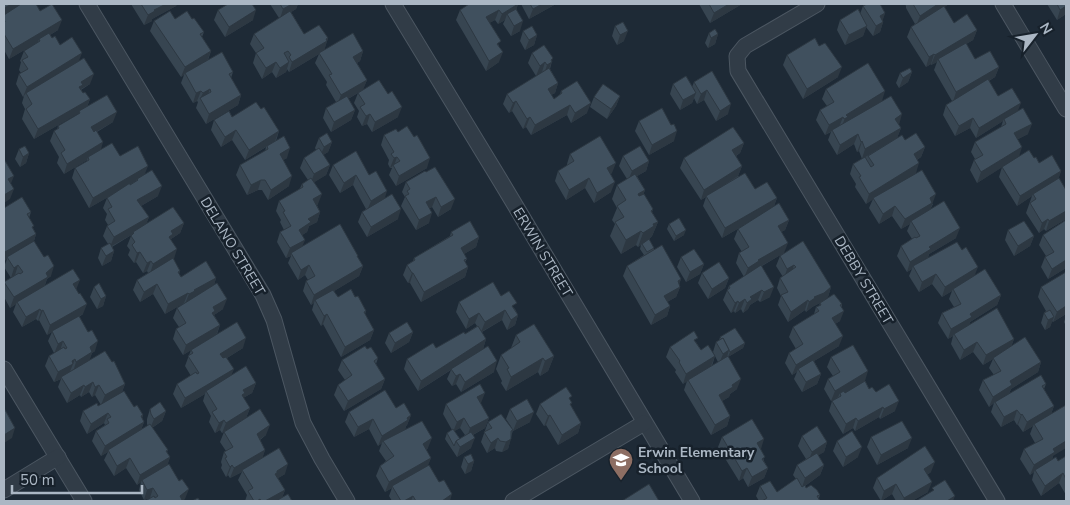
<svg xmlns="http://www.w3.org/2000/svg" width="1070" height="505" font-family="'Nunito Sans',sans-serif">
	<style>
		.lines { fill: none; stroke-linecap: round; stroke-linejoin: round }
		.street-casing { stroke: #4c5762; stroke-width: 17 }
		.street { stroke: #313c47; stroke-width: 15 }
		.wall { fill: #374551; fill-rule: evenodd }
		.shaded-wall { fill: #2d3842 }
		.building { fill: #40505e; stroke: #2d3842 }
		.labels { text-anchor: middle; stroke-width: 5; stroke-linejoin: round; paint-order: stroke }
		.street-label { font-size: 14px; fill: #abb7c4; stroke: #17212b }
		.poi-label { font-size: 14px; font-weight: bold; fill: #abb7c4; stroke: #17212b; text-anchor: start }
	</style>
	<rect width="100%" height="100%" fill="#1e2a36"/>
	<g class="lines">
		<defs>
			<g id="street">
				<polyline points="87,4 263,295 274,320 303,423 322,459 347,501"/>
				<polyline points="393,4 500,180 692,501"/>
				<polyline points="817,4 745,46 737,56 738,71 997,501"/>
				<polyline points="1003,4 1066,109"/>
				<polyline points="4,369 84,501"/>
				<polyline points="4,490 58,457"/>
				<polyline points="513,501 644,423"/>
			</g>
		</defs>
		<use href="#street" class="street-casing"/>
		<use href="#street" class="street"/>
	</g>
	<g class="wall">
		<polygon points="4,4 40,11 58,30 50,35 52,38 79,61 90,84 81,90 83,93 90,99 87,107 113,122 97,132 101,150 120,156 145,174 158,196 141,206 149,217 146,224 184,223 180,233 171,239 174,260 180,271 179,274 181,277 216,278 214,285 223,309 214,315 220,325 217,334 243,348 227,358 231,376 256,383 252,393 243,398 250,408 246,418 266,435 260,440 265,450 262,458 285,474 278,478 285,490 282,498 292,501 245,501 247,495 238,480 242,472 230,478 228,475 226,477 221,468 222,465 221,462 224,452 226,451 220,442 224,432 222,433 220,430 215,433 209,422 211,416 203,401 205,394 181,408 173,394 177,384 191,376 185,366 191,350 196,347 183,355 173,339 176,329 179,327 173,318 177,308 184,303 165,314 153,294 140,302 133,290 137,280 148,273 147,271 143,273 136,262 134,263 128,255 130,250 127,246 131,236 133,234 112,247 114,251 111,261 102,266 98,258 101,248 108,244 103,236 107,226 108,225 105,220 107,214 103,208 107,198 108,197 89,208 72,178 75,168 86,162 87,160 64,174 57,163 59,157 50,141 54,131 57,130 58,126 78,115 79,113 34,139 22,119 25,109 22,103 24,96 23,97 16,84 19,74 21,73 19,70 21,62 20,61 24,51 38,42 9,59 4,50"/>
		<polygon points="131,4 177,4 176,6 152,19 152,21 144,25"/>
		<polygon points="270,4 298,4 296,9 291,12 304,34 328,38 324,50 363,51 360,61 357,63 367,80 363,89 398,117 372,132 367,124 362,126 357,117 359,111 354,103 358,93 348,99 355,110 351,120 331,132 323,118 326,108 336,102 326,85 327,82 315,63 319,54 289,72 287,69 286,72 276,78 272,72 262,79 253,63 256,53 250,44 254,34 279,18"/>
		<polygon points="518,4 516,10 520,31 511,36 503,24 505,20 498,24 495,20 489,23 499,46 499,62 486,71 456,20 460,10"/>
		<polygon points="521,4 556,4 529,19"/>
		<polygon points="699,4 742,4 710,23"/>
		<polygon points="905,4 949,4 944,7 954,23 977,30 973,40 966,44 975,59 999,67 995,77 989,81 998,96 1018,111 1028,134 1018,139 1019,157 1034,158 1039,163 1061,171 1058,179 1066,190 1066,219 1046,231 1044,229 1039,233 1026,213 1032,196 1017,206 999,177 1002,167 977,183 970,170 974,160 975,159 971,152 975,142 1001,127 1003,121 976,138 970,128 955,136 943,115 946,105 952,101 934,70 937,62 931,65 931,64 926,67 907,37 911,27 915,24 906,8 906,6"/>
		<polygon points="1047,4 1066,4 1066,14 1057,20"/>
		<polygon points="863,6 885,13 882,21 883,22 880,32 873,36 866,27 863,36 845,45 837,30 840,20 860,14"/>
		<polygon points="218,10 253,20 225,37 214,20"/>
		<polygon points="175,19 192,19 204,32 202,37 211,51 208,60 233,72 231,78 241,95 238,105 206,124 196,108 198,102 197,101 193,103 181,83 184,75 181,77 150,31 154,21"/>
		<polygon points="615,26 624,41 617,45 612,36"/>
		<polygon points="523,31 537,35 534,45 525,50 520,41"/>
		<polygon points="709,33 718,34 715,44 708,48 705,43"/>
		<polygon points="819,46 838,77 803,99 783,65 787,55"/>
		<polygon points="532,53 552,61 550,69 558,83 555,93 551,95 554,99 560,95 561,91 587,113 571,123 567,115 531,135 526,127 523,129 512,111 509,113 503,104 507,94 536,76 528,63"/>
		<polygon points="712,71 728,114 716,121 704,100 697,104 694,98 692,103 680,110 670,94 673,84 692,87 694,82"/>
		<polygon points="912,72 908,82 899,88 896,83 900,73"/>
		<polygon points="826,89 882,101 901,128 897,138 905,140 925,147 921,157 917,160 916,173 892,187 933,204 930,210 956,238 929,254 928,258 975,275 1001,295 997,305 970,322 969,325 1014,339 1011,347 1041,362 1038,372 1011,389 1009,394 1046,384 1044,389 1054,406 1051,414 1053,456 1052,460 1058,461 1066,456 1066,495 1059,483 1041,496 1032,480 1034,472 1030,475 1020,459 1024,449 1035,443 1030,434 1033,426 1023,432 1018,425 1017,425 1014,420 1001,427 991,412 994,403 989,407 979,390 983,380 994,375 989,368 993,359 983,365 973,352 960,360 951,344 953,336 948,339 938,323 942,313 954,307 949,299 952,291 942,297 932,284 919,292 909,276 912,269 907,272 897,256 901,246 912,239 907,231 910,224 901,229 892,216 879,224 869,208 873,199 866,204 855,187 856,184 850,174 853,164 862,159 859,151 857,152 854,144 837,155 828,140 831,132 825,135 816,120 820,110 827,106 822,99"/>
		<polygon points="620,96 616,106 607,119 590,107 594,97"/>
		<polygon points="261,109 279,131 276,141 287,158 283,160 289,186 268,200 262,190 258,190 247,195 236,175 240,165 265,151 266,147 245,160 232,140 221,147 211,130 214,120 232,117"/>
		<polygon points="639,121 674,141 649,155 635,131"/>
		<polygon points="398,132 414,137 427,168 396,186 389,175 392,168 390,168 388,164 389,160 381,145 384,135"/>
		<polygon points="319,138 332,142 328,152 323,155 330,165 326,175 314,182 318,204 317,205 320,212 317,222 309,226 307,232 302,235 302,247 358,258 363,266 359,276 334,291 338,297 355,297 366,311 365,314 374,330 370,340 341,357 323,324 321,326 312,310 314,303 311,305 303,291 306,281 308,280 305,275 298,280 288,263 291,256 286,258 277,242 280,232 284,230 280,222 281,220 276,211 279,201 299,190 302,184 308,180 300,168 304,158 316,150 315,148"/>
		<polygon points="744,143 740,153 736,156 742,166 738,176 755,189 777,198 774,206 789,220 785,230 781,232 784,253 831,287 828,297 822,302 842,304 840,321 835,324 839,346 814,361 821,374 817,384 802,392 794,379 797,372 792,375 785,363 789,353 796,349 789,337 793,327 814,314 816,307 819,306 820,303 812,307 811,308 806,312 805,310 788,322 778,305 781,296 777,288 780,278 783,277 776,266 780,256 782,254 762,266 770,297 760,302 758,300 750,305 748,309 743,313 741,309 735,313 734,311 731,313 723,300 729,286 744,277 736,263 739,253 742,252 734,239 738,229 746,224 722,238 703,206 706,197 701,200 680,168 684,158"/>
		<polygon points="19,149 29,153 26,163 20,167 15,159"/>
		<polygon points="570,154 612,173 610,174 611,192 594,203 585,188 566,200 555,181 558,171 567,166 567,164"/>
		<polygon points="623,156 649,161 646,171 637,176 645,190 643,195 653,209 652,212 658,222 652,236 649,239 654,249 681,279 679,284 680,287 676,297 667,302 670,306 667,316 651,325 623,276 627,266 644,255 640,249 641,245 638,247 636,245 621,254 610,236 615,224 612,220 617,208 612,199 617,185 627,179 619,166"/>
		<polygon points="333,165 369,175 385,198 398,219 367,237 358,222 362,212 366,209 353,185 340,193 329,175"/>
		<polygon points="425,171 451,209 438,217 432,207 430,208 429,223 416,230 401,206 405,197 402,192 406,182"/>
		<polygon points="4,208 31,212 29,218 33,228 36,234 34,241 51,276 47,279 45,285 76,290 83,314 79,317 95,351 92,353 89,360 125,384 122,392 134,407 143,415 142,418 144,422 141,430 148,426 147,424 147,419 150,409 166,411 162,421 152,428 168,450 167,452 170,457 167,465 185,499 150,498 144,500 139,490 141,482 137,485 126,468 114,476 104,460 108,452 101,456 92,441 96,431 105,425 104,423 87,434 80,421 83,411 101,405 95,395 92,397 89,392 81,397 80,395 67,403 58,387 61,379 54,382 45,366 49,356 54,353 48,341 52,332 47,335 39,320 38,321 36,319 22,327 13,312 16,304 10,308 4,297 4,282 11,278 4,267 7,259 4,261"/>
		<polygon points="1066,220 1066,268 1048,279 1041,267 1045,257 1046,256 1039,245 1043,235"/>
		<polygon points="669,224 684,235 674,241 667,229"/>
		<polygon points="1008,230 1034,236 1030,246 1014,256 1005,240"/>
		<polygon points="451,232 479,237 476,247 464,254 467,259 465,262 468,267 465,277 421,302 410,283 408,283 403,275 407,265 413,261 414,258 450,236"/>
		<polygon points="681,257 704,264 700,274 686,282 677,267"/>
		<polygon points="1066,272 1066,314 1053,322 1052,321 1050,327 1045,330 1041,323 1044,313 1046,311 1038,297 1041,287"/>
		<polygon points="702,273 729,278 725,288 708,299 698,283"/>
		<polygon points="94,287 106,296 103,306 97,309 90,297"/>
		<polygon points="501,296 515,309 518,315 515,325 507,330 502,320 482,332 486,339 483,349 466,360 494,372 461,392 456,384 452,386 447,379 451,370 418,391 404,369 407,359 436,348 465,334 477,326 475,323 466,329 456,312 459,302"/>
		<polygon points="1066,316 1066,326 1064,322"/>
		<polygon points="413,332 409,342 391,353 385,343 389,333"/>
		<polygon points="516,335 554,356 548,371 540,376 538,372 506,391 501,383 502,381 496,369 501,355 511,348"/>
		<polygon points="720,337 745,343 743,348 728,357 737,389 730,394 729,397 722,401 730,416 727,426 711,435 684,390 687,381 683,384 675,372 676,370 666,357 670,347 696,342 701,350 715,356 712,366 718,362 713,352 716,342 719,341"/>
		<polygon points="367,349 378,358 376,364 385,379 381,389 344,411 334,395 338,385 345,380 338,370 342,360"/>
		<polygon points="831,357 865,381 869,389 876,392 895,411 880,419 879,417 855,431 853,428 843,434 829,411 832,401 838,397 831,401 824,389 828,379 833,376 827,367"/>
		<polygon points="570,400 571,406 581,423 578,433 558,445 546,425 544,426 536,414 540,404"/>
		<path d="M 480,403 L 489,418 L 485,428 L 473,435 L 471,448 L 457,457 L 445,439 L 447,433 L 452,430 L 443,414 L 446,404 L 481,403 ZM 460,428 L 465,435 L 460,439 L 454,431 Z"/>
		<polygon points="396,408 411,415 407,425 406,426 405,430 428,448 426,450 431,458 427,466 450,501 392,501 389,496 392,488 385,492 376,476 380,466 386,461 379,451 382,443 378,446 369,429 354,437 345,422 349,412"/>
		<polygon points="510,409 530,422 513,431 513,430 508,449 502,452 496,451 495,448 487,453 481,442 488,422 512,428 506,419"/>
		<polygon points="802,436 827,442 824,452 818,455 824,465 820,475 805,486 806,488 820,495 819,498 820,501 759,501 756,496 760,486 777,492 796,479 793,475 797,465 806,459 798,446"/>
		<polygon points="722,437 761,449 764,461 768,468 764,478 748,487 743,478 739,481 718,447"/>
		<polygon points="871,437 908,448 877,465 867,447"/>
		<polygon points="837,441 858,457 843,467 833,451"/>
		<polygon points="464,457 474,461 471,471 465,474 461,467"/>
		<polygon points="931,472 927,475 928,492 912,501 896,501 892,494 881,501 873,488 877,478"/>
	</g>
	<g class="shaded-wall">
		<polygon points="12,4 25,4 4,16 4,8"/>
		<polygon points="166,4 177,4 176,6 152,19 152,21 144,25 148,15 154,10"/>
		<polygon points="292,4 298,4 296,9 280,19 283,9"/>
		<polygon points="518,4 515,14 507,14 505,20 498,24 502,14"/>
		<polygon points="542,4 556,4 529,19 533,9"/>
		<polygon points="729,4 742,4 710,23 714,13"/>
		<polygon points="938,4 949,4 916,26 920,16"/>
		<polygon points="1066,6 1066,14 1057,20 1060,10"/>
		<polygon points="256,10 253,20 225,37 229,27"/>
		<polygon points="499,10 495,20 482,27 486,17"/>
		<polygon points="885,13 882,23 880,16"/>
		<polygon points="62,20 58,30 40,41 39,39 38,42 9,59 13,49"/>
		<polygon points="523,21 520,31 511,36 514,26"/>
		<polygon points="883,22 880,32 873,36 876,26"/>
		<polygon points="867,26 863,36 845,45 849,35"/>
		<polygon points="977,30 973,40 938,61 938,59 937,62 931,65 935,55"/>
		<polygon points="628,31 624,41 617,45 620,35"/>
		<polygon points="718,34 715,44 708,48 711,38"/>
		<polygon points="537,35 534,45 525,50 529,40"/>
		<polygon points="328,38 324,51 289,72 292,62"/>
		<polygon points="211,51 207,61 185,73 184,75 181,77 185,67"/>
		<polygon points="363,51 360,61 350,67 353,57"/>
		<polygon points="503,52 499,62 486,71 489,61"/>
		<polygon points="82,53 78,63 26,93 23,97 27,87"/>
		<polygon points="934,54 931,64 926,67 929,57"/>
		<polygon points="553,58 548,72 544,75 547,65 551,60"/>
		<polygon points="276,62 272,72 262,79 266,68"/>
		<polygon points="289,62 286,72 276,78 280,68"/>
		<polygon points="545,62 542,72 536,76 540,66"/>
		<polygon points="842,67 838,77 803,99 807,89"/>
		<polygon points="999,67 995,77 953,102 956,92"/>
		<polygon points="912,72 908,82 899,88 903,78"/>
		<polygon points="94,74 90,84 81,89 79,95 76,97 81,82"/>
		<polygon points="367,80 363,90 337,105 341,95"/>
		<polygon points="558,83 555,93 544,99 548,89"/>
		<polygon points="210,89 206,99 200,99 203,93"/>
		<polygon points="707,90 704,100 697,104 701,94"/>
		<polygon points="201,91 197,101 193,103 196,93"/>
		<polygon points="885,91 882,101 841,129 846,115"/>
		<polygon points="696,93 692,103 680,110 683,100"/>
		<polygon points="241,95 238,105 206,124 209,114"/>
		<polygon points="620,96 616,106 607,119 611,109"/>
		<polygon points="90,99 86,109 79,111 79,113 34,139 38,129"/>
		<polygon points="516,101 512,111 509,113 513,103"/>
		<polygon points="591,103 587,113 571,123 575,113"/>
		<polygon points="1021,103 1017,113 1004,119 1003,121 976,138 979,128"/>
		<polygon points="731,104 728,114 716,121 720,111"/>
		<polygon points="570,105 567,115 531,135 535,125"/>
		<polygon points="402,107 398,117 372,132 375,122"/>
		<polygon points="355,110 351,120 331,132 334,122"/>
		<polygon points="117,112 113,122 87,137 91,127"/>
		<polygon points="370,114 367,124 362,126 366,116"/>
		<polygon points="902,114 899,125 895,119"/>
		<polygon points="530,117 526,127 523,129 527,119"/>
		<polygon points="843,117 839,127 825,135 829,125"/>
		<polygon points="973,118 970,128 955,136 959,126"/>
		<polygon points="1032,124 1028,134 1011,143 1014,133"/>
		<polygon points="901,128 897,138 862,159 865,149"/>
		<polygon points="236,130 232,140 221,147 225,137"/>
		<polygon points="279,131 275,141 245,160 249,150"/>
		<polygon points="677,131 674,141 649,155 652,145"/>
		<polygon points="858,134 854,144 837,155 840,145"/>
		<polygon points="862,141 859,151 857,152 861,142"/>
		<polygon points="103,142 100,153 88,157 87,160 64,174 67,164"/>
		<polygon points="332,142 328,152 320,157 324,147"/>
		<polygon points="744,143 740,153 728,160 732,150"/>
		<polygon points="925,147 921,157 910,164 914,154"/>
		<polygon points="1022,147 1019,157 977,183 981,172"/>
		<polygon points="290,148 287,158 276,164 280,154"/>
		<polygon points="29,153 26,163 20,167 23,157"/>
		<polygon points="397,157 394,166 393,165 392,167 390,168 394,158"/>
		<polygon points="430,158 427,168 396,186 399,176"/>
		<polygon points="649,161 646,171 628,181 632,171"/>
		<polygon points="616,163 612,173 603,178 607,168"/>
		<polygon points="919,163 916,173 866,204 869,194"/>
		<polygon points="330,165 326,175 310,185 314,174"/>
		<polygon points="148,166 144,176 137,179 136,181 89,208 93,198"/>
		<polygon points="742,166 738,176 701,200 704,190"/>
		<polygon points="1061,171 1058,181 1033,194 1032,196 1017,206 1020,196"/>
		<polygon points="356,175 353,185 340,193 344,183"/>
		<polygon points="14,176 10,186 8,179"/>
		<polygon points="292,176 289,186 268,200 271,190"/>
		<polygon points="589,178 585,188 566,200 569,190"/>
		<polygon points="261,180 258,190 247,195 251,185"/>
		<polygon points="615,182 611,192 594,203 597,193"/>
		<polygon points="162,186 158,196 134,210 137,200"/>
		<polygon points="14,189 10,199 4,203 4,195"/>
		<polygon points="645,190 639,204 638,194"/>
		<polygon points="387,191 384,201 367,211 371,201"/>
		<polygon points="322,194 318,204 309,209 313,199"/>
		<polygon points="936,194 929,213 911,221 910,224 901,229 905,219 930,198"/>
		<polygon points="436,197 432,207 423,213 426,202"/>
		<polygon points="777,198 773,208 722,238 725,228"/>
		<polygon points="455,199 451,209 438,217 441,207"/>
		<polygon points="895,206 892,216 879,224 883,214"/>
		<polygon points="401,209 398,219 367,237 371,227"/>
		<polygon points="1066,211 1066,219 1046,231 1049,221"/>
		<polygon points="320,212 317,222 309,226 307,232 295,240 299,230 308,219"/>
		<polygon points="432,213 429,223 416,230 419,220"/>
		<polygon points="149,217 145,227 133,232 133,234 110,247 114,237"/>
		<polygon points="1048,219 1044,229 1039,233 1042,223"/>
		<polygon points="789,220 785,230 774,236 778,226"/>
		<polygon points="658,222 652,236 650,238 649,241 642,244 641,245 638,247 643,233 653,224"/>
		<polygon points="184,223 180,233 171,239 166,247 171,231"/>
		<polygon points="960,228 956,238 929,254 927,259 913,266 912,269 907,272 910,262 929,247"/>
		<polygon points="686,230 684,235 674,241 676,236"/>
		<polygon points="641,231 636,245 621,254 626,240"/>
		<polygon points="36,234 33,244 7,257 7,259 4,261 4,256 5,252"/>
		<polygon points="1034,236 1030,246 1014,256 1018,246"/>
		<polygon points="479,237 476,247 457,258 461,248"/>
		<polygon points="305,240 301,250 291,253 291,256 286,258 290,248"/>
		<polygon points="788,243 784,253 756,269 744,278 748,268 758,260"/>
		<polygon points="177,249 174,259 150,274 153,264"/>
		<polygon points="114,251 111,261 102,266 106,256"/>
		<polygon points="140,252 136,262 134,263 137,253"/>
		<polygon points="1066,260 1066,268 1048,279 1052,269"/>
		<polygon points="151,261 147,271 143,273 147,263"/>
		<polygon points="704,264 700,274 686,282 690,272"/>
		<polygon points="18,265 15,275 11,278 14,268"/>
		<polygon points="309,265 305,275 298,280 301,270"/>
		<polygon points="794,265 791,275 784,279 787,269"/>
		<polygon points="54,266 51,276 47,279 44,287 17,302 16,304 10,308 14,297"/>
		<polygon points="363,266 359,276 316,302 315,300 314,303 311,305 314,295"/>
		<polygon points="468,267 465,277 421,302 424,292"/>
		<polygon points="978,267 974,277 953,289 952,291 942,297 945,287"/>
		<polygon points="412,273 413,273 410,283 408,283"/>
		<polygon points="936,274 932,284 919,292 922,282"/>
		<polygon points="216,278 213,288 185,304 189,294 194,290"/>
		<polygon points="729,278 725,288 708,299 712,289"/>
		<polygon points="681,279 678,288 680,287 676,297 660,306 664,296 678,281"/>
		<polygon points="80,280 76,290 73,284"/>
		<polygon points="157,284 153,294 140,302 144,292"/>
		<polygon points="774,287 770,297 760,302 764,292"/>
		<polygon points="831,287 828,297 820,303 812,307 811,308 806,312 809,302 814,297"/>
		<polygon points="762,290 758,300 750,305 748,309 743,313 747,303 750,297"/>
		<polygon points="188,293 184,303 165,314 168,304"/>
		<polygon points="1001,295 997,305 970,322 968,327 954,334 953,336 948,339 951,329 970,314"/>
		<polygon points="106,296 103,306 97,309 101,299"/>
		<polygon points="227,299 223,309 214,315 211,321 213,307"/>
		<polygon points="745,299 741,309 735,313 739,303"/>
		<polygon points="808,300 805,310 788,322 791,312"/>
		<polygon points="738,301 734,311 731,313 735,303"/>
		<polygon points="87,304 83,314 47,335 50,325"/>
		<polygon points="670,306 667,316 651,325 655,315"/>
		<polygon points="1066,306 1066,314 1053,322 1057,312"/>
		<polygon points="40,309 36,319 22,327 26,317"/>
		<polygon points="43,310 39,320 38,321 41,311"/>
		<polygon points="505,310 502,320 481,332 485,322"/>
		<polygon points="844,311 840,321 828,328 832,318"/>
		<polygon points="479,313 475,323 466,329 469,319"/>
		<polygon points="327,314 323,324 321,326 324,316"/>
		<polygon points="518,315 515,325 507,330 511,320"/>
		<polygon points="1054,317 1050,327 1045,330 1048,320"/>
		<polygon points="220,325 216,335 183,355 186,345"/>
		<polygon points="374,330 370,340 341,357 345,347"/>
		<polygon points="413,332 409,342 391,353 395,343"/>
		<polygon points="843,336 839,346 799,370 798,369 797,372 792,375 796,365"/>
		<polygon points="246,338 243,348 217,364 220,354"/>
		<polygon points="486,339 483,349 418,391 421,381"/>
		<polygon points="1014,339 1010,349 983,365 986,355"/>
		<polygon points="63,341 60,351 54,354 58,344"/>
		<polygon points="98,341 95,351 92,353 89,362 73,372 76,362 90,347"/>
		<polygon points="977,342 973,352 960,360 964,350"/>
		<polygon points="745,343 743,348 728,357 730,352"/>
		<polygon points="729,350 726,360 719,364 723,354"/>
		<polygon points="554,356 548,371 540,376 545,361"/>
		<polygon points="715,356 711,366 688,380 688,381 683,384 686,374"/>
		<polygon points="543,358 538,372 506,391 511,377"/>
		<polygon points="75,359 69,374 61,377 61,379 54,382 58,372"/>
		<polygon points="497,361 494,372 461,392 465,382"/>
		<polygon points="1041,362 1038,372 1011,389 1008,395 995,402 994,403 989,407 993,397 1010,381"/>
		<polygon points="234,369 230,379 206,391 205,394 181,408 185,398"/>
		<polygon points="868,371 865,381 841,396 840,393 838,397 831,401 835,391"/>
		<polygon points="460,374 456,384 452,386 456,376"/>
		<polygon points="821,374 817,384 802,392 806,382"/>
		<polygon points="385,379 381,389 344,411 348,401"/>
		<polygon points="741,379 737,389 730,394 729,397 715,405 719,395 732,385"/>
		<polygon points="93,382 89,392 81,397 85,387"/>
		<polygon points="256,383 252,393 243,398 238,405 243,390"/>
		<polygon points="125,384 121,394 101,405 105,395"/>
		<polygon points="84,385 80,395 67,403 71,393"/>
		<polygon points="99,385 95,395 92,397 95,387"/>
		<polygon points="485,393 481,403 473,407 477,397"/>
		<polygon points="899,401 895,411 880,419 884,409"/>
		<polygon points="1054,406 1050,416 1034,424 1033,426 1023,432 1027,422"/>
		<polygon points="883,407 879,417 855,431 858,421"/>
		<polygon points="250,408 246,418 222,433 226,423"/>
		<polygon points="1017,410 1014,420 1001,427 1004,417"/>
		<polygon points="166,411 162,421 150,429 154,419"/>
		<polygon points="534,412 530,422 513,431 517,421"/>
		<polygon points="108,413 104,423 87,434 91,424"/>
		<polygon points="1022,414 1018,425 1017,425 1021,415"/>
		<polygon points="143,415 140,424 144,422 140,432 108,450 108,452 101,456 105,446"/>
		<polygon points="411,415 407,425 406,426 405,430 383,441 382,443 378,446 382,436"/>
		<polygon points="550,415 546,425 544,426 548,416"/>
		<polygon points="730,416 727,426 711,435 715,425"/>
		<polygon points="464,418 460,428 453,432 457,422"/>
		<polygon points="489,418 485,428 467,438 470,428"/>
		<polygon points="856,418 853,428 843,434 846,424"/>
		<polygon points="373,419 369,429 354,437 358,427"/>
		<polygon points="224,420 220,430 215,433 219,423"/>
		<polygon points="581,423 578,433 558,445 562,435"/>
		<polygon points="270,425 266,435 253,444 257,434"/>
		<polygon points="15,428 12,438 4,443 4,435"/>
		<polygon points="432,438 428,448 419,454 423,444"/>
		<polygon points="475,438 471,448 457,457 460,447"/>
		<polygon points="498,438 495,448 487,453 491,443"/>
		<polygon points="912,438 908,448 877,465 881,455"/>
		<polygon points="511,439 508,449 502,452 506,442"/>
		<polygon points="764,439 761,449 753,453 757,443"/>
		<polygon points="1066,441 1066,448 1053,456 1051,462 1035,470 1034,472 1030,475 1034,465 1053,449"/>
		<polygon points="827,442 824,452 808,462 812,452"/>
		<polygon points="862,447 858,457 843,467 846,457"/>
		<polygon points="265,450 262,460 242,470 242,472 230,478 234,468"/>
		<polygon points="170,457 167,467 142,480 141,482 137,485 140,475"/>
		<polygon points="130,458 126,468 114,476 117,466"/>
		<polygon points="431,458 427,468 392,486 392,488 385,492 389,482"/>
		<polygon points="474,461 471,471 465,474 468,464"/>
		<polygon points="935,462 931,472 920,479 924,469"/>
		<polygon points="288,464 285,474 275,480 271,484 277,471"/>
		<polygon points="232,465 228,475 226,477 230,467"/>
		<polygon points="824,465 820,475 802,488 805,478"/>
		<polygon points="747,468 743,478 739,481 742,471"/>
		<polygon points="768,468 764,478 748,487 752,477"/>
		<polygon points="1063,473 1059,483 1041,496 1045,486"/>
		<polygon points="932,482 928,492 912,501 903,501 904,498"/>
		<polygon points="896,484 892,494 881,501 884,491"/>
		<polygon points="153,488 150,498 144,500 147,490"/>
		<polygon points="189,489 185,499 183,501 178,501 180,496"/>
		<polygon points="285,490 281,500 279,501 265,501"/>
		<polygon points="452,494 450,501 442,501"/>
		<polygon points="413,496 411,501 404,501"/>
		<polygon points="955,496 953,501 947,501"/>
	</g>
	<g class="building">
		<polygon points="4,4 12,4 4,8"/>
		<polygon points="21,4 36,4 40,11 52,4 62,20 13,49 4,34 4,23 5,22 4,19 4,15"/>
		<polygon points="141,4 166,4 154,10 155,11 148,15"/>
		<polygon points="228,4 252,4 256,10 229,27 218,10"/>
		<polygon points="280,4 292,4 283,9"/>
		<polygon points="469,4 518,4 502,14 499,10 486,17 501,41 497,44 503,52 489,61 460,10"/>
		<polygon points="530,4 542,4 533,9"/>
		<polygon points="709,4 729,4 714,13"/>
		<polygon points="867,4 880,4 885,13 880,16 883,22 876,26 863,6"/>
		<polygon points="913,4 938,4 920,16"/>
		<polygon points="1057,4 1066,4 1066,6 1060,10"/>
		<polygon points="944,6 954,23 967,14 977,30 935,55 934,54 929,57 911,27"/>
		<polygon points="516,9 523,21 514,26 507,14"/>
		<polygon points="858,9 867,26 849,35 840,20"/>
		<polygon points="170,11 175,19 187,11 192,19 194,18 204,32 200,34 211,51 185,67 154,21"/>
		<polygon points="290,11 304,34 319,25 328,38 326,39 327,41 292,62 289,57 291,55 288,51 284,53 289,62 280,68 276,62 266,68 256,53 264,48 254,34"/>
		<polygon points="623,22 628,31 620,35 615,26"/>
		<polygon points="532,26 537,35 529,40 523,31"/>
		<polygon points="715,29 718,34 711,38 709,33"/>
		<polygon points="49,33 52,38 55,36 60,45 72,37 82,53 27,87 19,74 28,69 22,60 28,57 24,51 40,41 39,39"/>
		<polygon points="353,33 363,51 353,57 367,80 341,95 329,75 332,74 319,53"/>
		<polygon points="815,38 819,46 825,43 842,67 807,89 787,55"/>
		<polygon points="966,43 975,59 990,51 999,67 956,92 938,59"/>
		<polygon points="544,45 553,58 551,60 552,62 547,65 545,62 540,66 532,53"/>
		<polygon points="222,52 233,72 229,74 241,95 209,114 200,98 211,92 210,89 203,93 201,91 196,93 185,73"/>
		<polygon points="84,58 94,74 81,82 83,85 79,87 83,93 85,92 90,99 38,129 26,109 32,104 26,93"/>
		<polygon points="868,63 885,91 846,115 848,117 844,119 843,117 829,125 820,110 834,102 826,89"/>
		<polygon points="549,68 558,83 548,89 554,99 562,93 561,91 577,81 591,103 575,113 570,105 535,125 530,117 527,119 516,101 513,103 507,94"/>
		<polygon points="910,68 912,72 903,78 900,73"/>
		<polygon points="712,71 731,104 720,111 707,90 701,94 694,82"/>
		<polygon points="686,76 696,93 683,100 673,84"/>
		<polygon points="988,79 998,96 1012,88 1021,103 979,128 973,118 959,126 946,105"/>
		<polygon points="379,80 388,94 392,91 402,107 375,122 370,114 366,116 360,107 365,104 358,93"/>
		<polygon points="603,84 620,96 611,109 594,97"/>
		<polygon points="107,95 117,112 91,127 94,132 96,130 103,142 67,164 61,153 65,150 54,131 59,128 58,126 80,113 79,111"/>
		<polygon points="347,96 355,110 334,122 326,108"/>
		<polygon points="891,96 902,114 895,119 901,128 865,149 862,141 861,142 858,134 840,145 832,130"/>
		<polygon points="256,102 261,109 264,107 279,131 249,150 236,130 225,137 214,120 229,111 232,117"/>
		<polygon points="662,108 671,125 674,124 677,131 652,145 639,121"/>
		<polygon points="1023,108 1032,124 1014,133 1022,147 981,172 974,160 983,155 975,142 1006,124 1004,119"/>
		<polygon points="407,126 414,137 417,135 430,158 399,176 393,165 400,161 397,157 394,158 391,154 394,152 384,135 396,129 398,132"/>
		<polygon points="733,127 744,143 732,150 742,166 704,190 684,158"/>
		<polygon points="327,133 332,142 324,147 319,138"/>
		<polygon points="916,133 925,147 914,154 919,163 869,194 859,177 861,176 853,164 865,157 871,167 874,165 868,156 902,135 905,140"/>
		<polygon points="284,136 290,148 280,154 292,176 271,190 265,180 261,180 251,185 240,165 268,149 267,146"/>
		<polygon points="600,136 616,163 607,168 615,182 597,193 589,178 569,190 558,171 574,161 570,154"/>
		<polygon points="112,143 120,156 138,146 148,166 93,198 75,168 89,160 88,157"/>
		<polygon points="25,146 29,153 23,157 19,149"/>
		<polygon points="640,146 649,161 632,171 623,156"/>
		<polygon points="319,148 330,165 314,174 304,158"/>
		<polygon points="1029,150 1034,158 1036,157 1039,163 1052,155 1061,171 1020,196 1002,167"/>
		<polygon points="356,151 369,175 376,171 387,191 371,201 356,175 344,183 333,165"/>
		<polygon points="4,159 14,176 8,179 14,189 4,195"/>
		<polygon points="435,167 455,199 441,207 436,197 426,202 432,213 419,220 405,196 409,194 407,191 410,189 406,182 425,171 426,172"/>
		<polygon points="152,170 162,186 137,200 149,217 114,237 107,226 115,221 108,209 112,207 107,198 130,183 130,185 138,180 137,179"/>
		<polygon points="922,170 936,194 930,198 932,203 905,219 895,206 883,214 873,198"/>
		<polygon points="745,173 755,189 767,182 777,198 725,228 706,196"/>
		<polygon points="635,174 645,190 638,194 639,196 644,194 653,209 651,211 658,222 653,224 654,226 643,233 641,231 626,240 615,222 624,217 617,206 626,200 617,185"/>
		<polygon points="311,178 322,194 313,199 320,212 308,219 311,222 299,230 305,240 290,248 280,232 291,226 283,212 285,211 279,201 303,187 302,184"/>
		<polygon points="1059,178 1066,190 1066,211 1049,221 1048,219 1042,223 1030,203 1036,199 1033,194"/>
		<polygon points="392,194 401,209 371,227 362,212"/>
		<polygon points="22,197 31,212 27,214 34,226 32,227 36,234 5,252 4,250 4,208"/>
		<polygon points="944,201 960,228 929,247 931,249 910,262 901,246 915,237 916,238 920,236 911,221"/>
		<polygon points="779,203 789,220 778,226 788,243 758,260 759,261 748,268 739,253 749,247 738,229"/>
		<polygon points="173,207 184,223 171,231 173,234 169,237 177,249 153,264 151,261 147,263 140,252 137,253 132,245 135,242 131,236 134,233 133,232"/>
		<polygon points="679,218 686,230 676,236 669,224"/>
		<polygon points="1066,220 1066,260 1052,269 1045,257 1054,252 1043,235"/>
		<polygon points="470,221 479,237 461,248 467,259 464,260 468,267 424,292 413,273 412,273 407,265 415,260 414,258 453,235 451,232"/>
		<polygon points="1024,221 1034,236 1018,246 1008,230"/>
		<polygon points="340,224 358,256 357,256 363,266 314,295 306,281 315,276 309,265 301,270 291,253"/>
		<polygon points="649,239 654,248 647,252 642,244"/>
		<polygon points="34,241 44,257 48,255 54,266 46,273 48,277 14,297 4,282 19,273 20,274 23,272 18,265 14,268 7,257"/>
		<polygon points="803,241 831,287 824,293 814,297 815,298 809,302 808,300 791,312 781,295 788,292 780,278 796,267 794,265 787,269 780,256"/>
		<polygon points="957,242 962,250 966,247 978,267 945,287 936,274 922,282 913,266"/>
		<polygon points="110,243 114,251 106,256 101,248"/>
		<polygon points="662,245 681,279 678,281 680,287 664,296 670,306 655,315 627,266"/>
		<polygon points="694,249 704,264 690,272 681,257"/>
		<polygon points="173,258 180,271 178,272 181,277 206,261 216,278 194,290 195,291 189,294 188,293 168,304 157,284 144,292 137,280"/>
		<polygon points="719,262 729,278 712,289 702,273"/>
		<polygon points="761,265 774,287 764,292 762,290 750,297 752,299 747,303 745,299 739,303 738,301 735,303 727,290 730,288 729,286"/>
		<polygon points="73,269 80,280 73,284 79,294 80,293 87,304 50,325 43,310 41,311 40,309 26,317 17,302"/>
		<polygon points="985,269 1001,295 970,314 972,317 951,329 942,313 961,304 953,289"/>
		<polygon points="1066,272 1066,306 1057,312 1041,287"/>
		<polygon points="493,282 501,296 509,291 517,303 512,306 518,315 511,320 505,310 485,322 479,313 469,319 459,302"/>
		<polygon points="99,283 106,296 101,299 94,287"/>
		<polygon points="217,283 227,299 213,307 215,311 212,313 220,325 186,345 176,329 186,323 177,308"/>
		<polygon points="351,289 355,297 358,296 366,311 364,312 374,330 345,347 327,314 324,316 315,300 333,290 338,297"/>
		<polygon points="834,294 842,304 840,305 844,311 832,318 843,336 796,365 789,353 803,344 793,327 819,311 816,307 821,305 820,303"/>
		<polygon points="997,308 1014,339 986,355 977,342 964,350 954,334"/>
		<polygon points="1050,310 1054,317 1048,320 1044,313"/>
		<polygon points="79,316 88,332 92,330 98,341 90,347 92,352 76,362 75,359 72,361 73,364 58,372 49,356 64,347 65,349 67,348 63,341 58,344 52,331"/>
		<polygon points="237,322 246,338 220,354 223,358 226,357 234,369 185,398 177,384 196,372 197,374 199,373 188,356 193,353 191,350"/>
		<polygon points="407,322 413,332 395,343 389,333"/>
		<polygon points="534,324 554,356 545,361 543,358 511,377 507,369 509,368 501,355 520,342 516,335"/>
		<polygon points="478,326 486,339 421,381 407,359 433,343 436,348 464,332 465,334"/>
		<polygon points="735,328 745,343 730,352 723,338 722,339 720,337"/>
		<polygon points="694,331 698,338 694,340 701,350 708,345 715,356 686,374 679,362 680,361 670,347"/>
		<polygon points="1025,337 1041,362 1010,381 1012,385 993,397 983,380 1001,371 993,358"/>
		<polygon points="723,338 729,350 723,354 716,342"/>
		<polygon points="853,345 868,371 835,391 828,379 840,372 831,357"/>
		<polygon points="365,346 367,349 371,347 378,358 374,361 385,379 348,401 338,385 352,375 342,360"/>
		<polygon points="488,346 497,361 465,382 460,374 456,376 451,369"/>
		<polygon points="105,351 112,362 114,361 125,384 105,395 99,385 95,387 93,382 85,387 84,385 71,393 61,377"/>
		<polygon points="728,356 741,379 732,385 733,387 719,395 730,416 715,425 688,380"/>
		<polygon points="813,360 821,374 806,382 798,369"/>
		<polygon points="246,366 256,383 243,390 245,393 242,395 250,408 226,423 224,420 219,423 212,412 217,409 206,391"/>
		<polygon points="1041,375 1046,384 1042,386 1054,406 1027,422 1022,414 1021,415 1017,410 1004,417 995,402"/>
		<polygon points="865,381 869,389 872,387 876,392 889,384 899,401 884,409 883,407 858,421 856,418 846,424 832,401 841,396 840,393 844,391 845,393"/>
		<polygon points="480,384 485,393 477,397 489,418 470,428 464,418 457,422 446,404"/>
		<polygon points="566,387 572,396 569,398 572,403 570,404 581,423 562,435 550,415 548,416 540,404"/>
		<polygon points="385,390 396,408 404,403 411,415 407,418 408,420 382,436 373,419 358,427 349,412"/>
		<polygon points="124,391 134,407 137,405 143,415 141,416 144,422 105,446 96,431 109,423 107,419 111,417 108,413 91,424 83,411 97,403 98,406"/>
		<polygon points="527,399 534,412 517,421 510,409"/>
		<polygon points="160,402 166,411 154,419 151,414 150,409"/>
		<polygon points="1066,405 1066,441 1053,449 1055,452 1034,465 1024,449 1043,439 1034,424"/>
		<polygon points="4,408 15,428 4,435"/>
		<polygon points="260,409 270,425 257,434 265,450 234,468 232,465 230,467 225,458 227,457 224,452 233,447 224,432"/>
		<polygon points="501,414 513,430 511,431 511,439 506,442 500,441 498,438 491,443 484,432 492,428 488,422"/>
		<polygon points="752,419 764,439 757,443 765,457 762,459 768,468 752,477 747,468 742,471 722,437"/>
		<polygon points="422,421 432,438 423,444 431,458 389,482 380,466 394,456 383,441"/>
		<polygon points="902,421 912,438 881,455 871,437"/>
		<polygon points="150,424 168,450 166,451 170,457 140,475 130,458 117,466 108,450"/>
		<polygon points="817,426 827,442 812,452 802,436"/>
		<polygon points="453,429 460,439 456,441 454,446 447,433"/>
		<polygon points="852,431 862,447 846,457 837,441"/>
		<polygon points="471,432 475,438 460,447 456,441"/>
		<polygon points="925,446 935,462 924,469 932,482 904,498 896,484 884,491 877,478"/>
		<polygon points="279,448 288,464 277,471 277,473 275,474 285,490 265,501 261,501 260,499 257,501 254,501 248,491 253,488 242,470"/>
		<polygon points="817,453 824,465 805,478 797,465"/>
		<polygon points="471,454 474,461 468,464 464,457"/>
		<polygon points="1066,456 1066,479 1063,473 1045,486 1035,470 1056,457 1058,461"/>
		<polygon points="169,464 179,481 182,479 189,489 180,496 182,500 181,501 145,501 154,496 155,498 158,496 153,488 147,490 142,480"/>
		<polygon points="429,465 439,482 444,480 452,494 442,501 416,501 413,496 404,501 401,501 392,486"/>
		<polygon points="797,478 802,487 805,485 806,488 811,485 817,490 820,495 817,496 820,501 762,501 767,498 760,486 770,481 777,492"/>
		<polygon points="945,480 955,496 947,501 916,501 934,490 932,488"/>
		<polygon points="649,484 659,501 622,501"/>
		<polygon points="288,494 292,501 276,501"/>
		<polygon points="198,498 200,501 192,501"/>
	</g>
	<defs>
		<symbol id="school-pin" viewBox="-11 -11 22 30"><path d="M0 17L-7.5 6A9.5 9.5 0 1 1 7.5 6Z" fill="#8d6e63" stroke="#17212b"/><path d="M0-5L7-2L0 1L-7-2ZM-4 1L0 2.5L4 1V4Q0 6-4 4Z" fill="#fff"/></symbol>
	</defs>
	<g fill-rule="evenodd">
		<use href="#school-pin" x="607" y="446" width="28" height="38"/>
	</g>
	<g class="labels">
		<g class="street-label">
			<text transform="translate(233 246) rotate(59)" y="5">DELANO STREET</text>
			<text transform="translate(543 252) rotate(59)" y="5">ERWIN STREET</text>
			<text transform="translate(864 280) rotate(59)" y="5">DEBBY STREET</text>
		</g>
		<g class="poi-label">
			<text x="638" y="457">Erwin Elementary<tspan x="638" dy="16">School</tspan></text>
		</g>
	</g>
	<rect width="1070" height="505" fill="none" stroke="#abb7c4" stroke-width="10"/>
	<g transform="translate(1035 35) rotate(59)" stroke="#17212b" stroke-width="4" paint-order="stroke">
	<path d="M0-4L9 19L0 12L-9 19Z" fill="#abb7c4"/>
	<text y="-8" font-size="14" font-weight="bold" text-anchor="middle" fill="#abb7c4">N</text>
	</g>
	<path d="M12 485v8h130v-8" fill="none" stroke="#abb7c4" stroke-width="2.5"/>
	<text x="20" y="485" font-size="15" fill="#abb7c4" stroke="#17212b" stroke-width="4" paint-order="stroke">50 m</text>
</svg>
